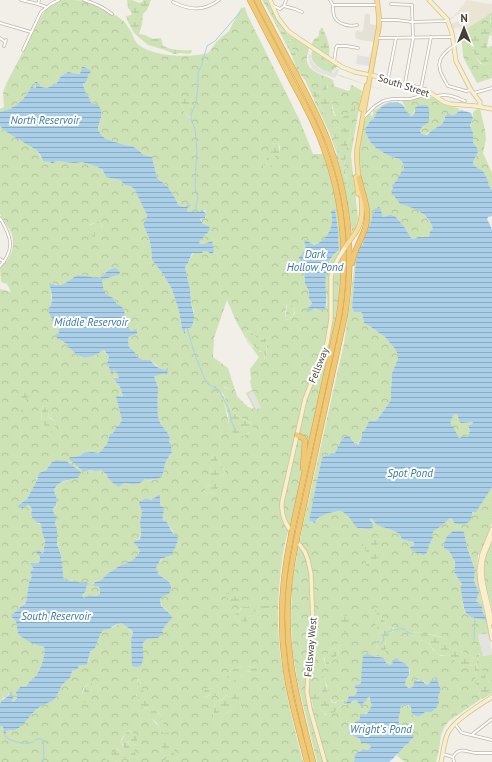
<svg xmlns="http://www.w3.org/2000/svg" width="492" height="762" font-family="'PT Sans',sans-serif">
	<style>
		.residential { fill: #e6e1d7 }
		.education { fill: #eae4d4 }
		.forest { fill: url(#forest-crowns); fill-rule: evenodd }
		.wetland { fill: url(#wetland-marsh) }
		.parking { fill: #e4e2e0 }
		.water { fill: url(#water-rules); fill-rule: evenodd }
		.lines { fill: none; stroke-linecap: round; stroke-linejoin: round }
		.stream { stroke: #aacfe9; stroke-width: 1 }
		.street-casing { stroke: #bdb7ac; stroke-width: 3.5 }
		.secondary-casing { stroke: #cec29c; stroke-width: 5 }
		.primary-casing { stroke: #d8ba70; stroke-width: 5.5 }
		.highway-casing { stroke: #ce9e46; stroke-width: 6 }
		.street { stroke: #fff; stroke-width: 2 }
		.secondary { stroke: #f9efcb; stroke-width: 3.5 }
		.primary { stroke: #f5dd9f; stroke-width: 4 }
		.highway { stroke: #f0c976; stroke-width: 5 }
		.secondary-bridge-casing { stroke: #cec29c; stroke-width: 5; stroke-linecap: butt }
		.primary-bridge-casing { stroke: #d8ba70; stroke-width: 5.5; stroke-linecap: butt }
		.highway-bridge-casing { stroke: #ce9e46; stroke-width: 6; stroke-linecap: butt }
		.secondary-bridge { stroke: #f9efcb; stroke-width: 3.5 }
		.primary-bridge { stroke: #f5dd9f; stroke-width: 4 }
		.highway-bridge { stroke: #f0c976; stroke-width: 5 }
		.labels { text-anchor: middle; stroke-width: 4; stroke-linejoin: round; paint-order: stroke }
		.street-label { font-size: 10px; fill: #454038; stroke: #fff }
		.water-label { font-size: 11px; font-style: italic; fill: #3b78a7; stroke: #fff }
	</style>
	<defs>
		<pattern id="forest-crowns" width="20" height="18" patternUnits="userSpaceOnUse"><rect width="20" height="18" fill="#cee3b5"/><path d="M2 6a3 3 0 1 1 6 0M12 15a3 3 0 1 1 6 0" fill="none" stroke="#b2c49c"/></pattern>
		<pattern id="wetland-marsh" width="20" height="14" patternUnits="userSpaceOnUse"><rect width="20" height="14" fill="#cee3b5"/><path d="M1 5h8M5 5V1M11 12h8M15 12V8" fill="none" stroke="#b2c49c"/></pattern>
		<pattern id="water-rules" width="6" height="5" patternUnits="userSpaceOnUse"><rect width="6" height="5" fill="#aacfe9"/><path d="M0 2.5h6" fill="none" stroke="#8ca9be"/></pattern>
	</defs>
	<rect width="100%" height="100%" fill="#f2efe8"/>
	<polygon class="residential" points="365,14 370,14 370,24 377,25 374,42 356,39 355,33 357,30 361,32 363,31"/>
	<polygon class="education" points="467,0 483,3 492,4 492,12 482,19 460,33 459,27 453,29 451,24 461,20 458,14 450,20 449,18 454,16"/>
	<g class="forest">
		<path d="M 63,0 C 75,0 89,0 100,4 C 104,6 108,10 112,13 C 118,17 125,21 128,27 C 133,33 133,40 139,45 C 154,57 190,58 208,53 L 217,41 L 229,31 L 241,8 L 245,7 L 247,14 L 300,121 L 313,154 L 323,154 C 337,193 343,236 340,278 C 339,300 335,322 330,344 C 318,398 306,452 295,506 C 291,522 286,537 283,553 C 280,574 278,595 278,616 C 278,666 291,714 303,762 L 174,762 L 174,751 L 167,732 L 165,734 L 163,734 C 162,728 164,721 161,715 C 159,712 155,712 153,709 C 151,707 148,704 147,702 C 143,695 141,687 140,680 L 137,678 L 138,686 L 136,695 L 141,706 L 150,710 L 152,713 L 152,719 L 160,728 L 163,744 L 160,751 L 163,754 L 164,758 L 166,760 L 165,762 L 115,762 L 118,760 L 122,761 L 123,758 L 127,759 L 129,759 L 130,756 L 135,758 L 134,747 L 130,745 L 127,741 L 133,743 L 136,746 L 137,736 L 133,734 L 130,730 C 126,732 120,739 121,743 C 122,746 124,747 125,749 L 123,754 L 121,755 L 121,752 L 117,748 L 110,756 L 106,757 L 107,762 L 0,762 L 0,726 L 3,727 L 5,733 L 6,731 L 10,730 L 13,731 L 17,729 L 40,706 L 45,703 L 55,699 L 58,691 L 71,674 L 72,671 L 78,669 L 79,665 L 85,665 L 88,662 L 90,652 L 95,648 L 100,635 L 103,630 L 111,628 L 121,623 L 123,623 L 133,633 L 131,639 L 133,666 L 136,667 L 143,663 L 143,643 L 147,639 L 159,637 L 163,633 L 162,630 L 162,629 L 169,622 L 171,616 L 165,608 L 162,607 L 160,599 L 164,596 L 169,594 C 173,581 169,581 158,574 L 156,568 C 160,561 162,557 169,556 L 176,546 L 178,540 L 167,522 L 163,520 C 162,516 164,513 164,508 L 160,505 L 160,495 L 158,495 L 152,500 L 145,498 L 143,500 L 141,500 L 142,511 L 140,522 L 141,532 L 139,539 L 136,540 L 136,545 L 140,550 L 136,557 L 131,561 L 121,565 L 107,574 L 101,580 L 96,581 L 92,584 L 93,585 L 99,587 L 100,589 L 100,594 L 97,596 L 89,595 L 84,598 L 82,595 L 87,589 L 87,585 L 89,584 L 87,582 L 81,583 L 78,583 L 74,580 L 66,581 L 63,577 L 63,572 L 61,555 L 57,542 L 57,531 L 55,524 L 56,520 L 54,514 L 53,508 L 56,507 C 58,501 56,496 54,490 C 60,480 67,481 78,478 C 75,475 68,463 65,462 C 62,460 55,460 53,462 C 46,467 50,469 40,472 L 32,490 L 27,499 L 18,505 C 26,506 34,503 31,514 L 38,523 L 41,525 L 42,532 L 45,539 L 43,553 L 42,554 L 39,550 L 37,552 L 40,557 L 39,564 L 30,564 L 34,569 L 30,571 L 32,576 L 29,582 L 26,602 C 25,603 24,604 22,605 C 18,608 19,611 13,613 L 13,619 L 16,622 L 18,634 C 26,640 33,645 44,647 C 46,655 40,672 34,678 C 33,680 31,680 29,682 C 28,684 27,686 25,687 L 21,686 L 16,692 L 17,698 L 13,702 L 9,693 L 7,697 L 3,698 L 0,705 L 0,289 L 11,292 L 7,284 L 3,283 L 1,281 L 0,268 L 7,261 L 11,254 L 13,247 L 13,239 L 11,232 L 0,214 L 0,125 L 3,130 C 16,138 37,144 42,160 L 50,162 L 51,164 L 56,161 L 74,163 L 82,162 L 101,168 L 106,177 L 120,180 L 125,185 L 132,187 L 135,190 L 143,207 L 147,215 L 147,217 L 143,224 L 149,238 L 151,247 L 152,260 L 163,274 L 172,289 L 179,311 L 182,329 L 185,335 L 185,329 L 192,327 L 194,319 L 194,312 L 191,303 L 190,289 L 185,267 L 188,263 L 193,253 L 202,253 L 204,251 L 207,251 L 211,254 L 213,244 L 211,241 L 203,244 L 199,244 L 200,241 L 210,230 L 209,226 L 203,224 L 200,218 L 206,218 L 206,214 L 205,210 L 200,212 L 195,212 L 194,211 L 187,212 L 187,208 L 191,206 L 190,203 L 185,207 L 179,206 L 175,198 L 168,187 L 157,178 L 152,157 L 144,155 L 137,149 L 132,146 L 125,145 L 106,139 L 102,136 L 98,130 L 102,113 L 96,104 L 91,103 L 90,99 L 86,94 L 83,85 L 83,84 L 87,81 L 87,76 L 90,73 L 81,71 L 81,73 L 78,75 L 68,72 L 61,76 L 56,84 L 47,88 L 41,87 L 35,83 L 36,88 L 31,87 C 25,100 14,109 0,112 L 0,109 L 4,107 L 3,92 L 7,82 L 46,8 L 58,1 ZM 181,96 L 185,96 L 193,107 L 191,112 L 191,119 L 184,112 L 181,102 L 179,98 L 179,97 ZM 276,143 L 279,144 L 280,147 L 279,153 L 272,159 L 267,170 L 263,165 L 266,165 L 267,163 L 267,152 ZM 335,209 L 338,229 L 339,250 L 332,257 L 326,269 L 325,278 L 327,305 L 323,310 L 315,308 L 311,311 L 309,311 L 307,308 L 310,307 L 312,303 L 309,300 L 309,292 L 307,288 L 305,281 L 304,270 L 300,262 C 302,256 306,251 306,245 C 310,244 315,245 318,243 C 329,237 335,224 331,213 ZM 99,221 L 103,225 L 101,227 L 102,230 L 95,232 L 94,233 L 89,225 ZM 111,269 L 119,275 L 114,276 L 101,280 C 104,291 102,294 114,299 L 117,304 C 128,308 124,323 131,331 L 134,330 L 137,334 L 131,336 L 128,338 L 129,347 L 134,351 L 137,357 L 144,360 L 151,361 C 152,362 153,363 155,364 C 159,367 160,371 165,370 L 166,375 L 163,374 L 154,375 C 155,379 157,383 158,387 C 158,397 157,407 158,416 C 159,426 168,430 170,438 L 169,442 L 172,445 L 171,449 L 172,452 L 166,461 L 162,477 C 157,479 150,482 145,479 C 140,485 132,484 124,483 L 120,486 C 113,485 110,480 106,475 C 105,473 102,471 101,470 L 96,471 L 89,470 L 85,472 L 70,457 L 75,457 L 81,455 L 83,453 L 92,452 L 99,453 L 107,444 L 110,435 C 115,431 119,426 122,420 L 116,397 L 119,395 L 121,397 L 123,396 L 120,387 L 114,379 L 114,377 L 118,379 L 119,378 L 117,372 L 113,370 L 111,373 L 107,362 L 109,357 L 104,351 L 103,350 C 96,356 87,360 78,355 C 74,353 72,349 68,347 L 67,344 L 61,341 L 58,330 L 61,325 L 59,322 L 53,318 L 48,308 L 50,307 C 54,299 49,291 51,283 L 59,285 L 66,283 L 68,282 L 74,277 L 79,275 L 100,279 L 105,272 ZM 227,300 L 236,321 L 249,344 L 259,357 L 250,369 L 251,379 L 250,381 L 252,390 L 246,393 L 254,409 L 248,407 L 237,396 L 228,368 L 213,357 L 214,338 ZM 287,304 L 294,308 C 297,314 292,318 286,320 L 285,319 L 285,312 ZM 246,331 L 251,332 L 258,339 L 263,337 L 266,339 L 267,352 L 267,361 L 264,359 L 265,356 L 263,352 L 260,352 L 258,349 C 250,348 247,339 245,333 ZM 207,379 L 215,381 L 218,385 L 230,389 L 230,391 L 223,392 L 223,394 C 225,397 225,399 227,403 C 232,413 241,419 251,423 C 251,426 251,431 249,433 C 243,438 235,434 230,429 L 224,402 L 218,391 L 207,382 ZM 44,406 L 48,411 L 49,417 L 55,421 L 56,424 L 52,429 L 50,436 L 44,424 L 41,420 L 42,408 ZM 213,456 L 217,458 L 225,472 L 223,475 L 219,478 L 219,488 L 212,493 L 207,494 L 205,492 L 206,487 L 208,485 L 211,486 L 214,479 L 210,473 L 211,466 L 211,458 ZM 251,605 L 254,605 L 257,607 L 259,606 L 266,606 L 272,610 L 258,610 L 248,617 L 247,619 L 243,621 L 235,620 L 236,611 L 239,612 L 241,608 L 244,606 L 247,607 ZM 242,666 L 248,666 L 255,668 L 249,672 L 246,672 L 243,675 L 240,677 C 237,681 237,682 231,682 L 227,677 L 227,673 L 234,669 ZM 92,682 C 93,691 90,696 85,702 L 80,703 L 80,699 C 83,695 82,691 84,687 C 86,685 89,683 92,682 ZM 210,688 L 214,689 L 217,689 L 219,693 L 216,696 L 212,694 L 204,698 L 202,697 C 201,693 206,689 210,688 ZM 235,691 L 237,693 L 236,696 L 242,696 L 242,707 L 240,708 L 234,708 L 221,717 L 213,717 L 215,702 L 223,699 L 226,695 L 232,698 Z"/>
		<path d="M 262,0 L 267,0 L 276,18 L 287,34 C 274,25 270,12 262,0 Z"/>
		<path d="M 492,12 L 492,16 L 490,17 L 490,23 L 476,30 L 472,31 C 470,34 469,36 470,40 C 470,45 477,61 481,64 C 482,64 483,64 484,65 L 489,61 L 492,61 L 492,78 L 477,83 L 465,61 L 463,56 L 461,32 L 482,19 Z"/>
		<path d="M 292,37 L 309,47 C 309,52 306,56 307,61 C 309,73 325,75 333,80 L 334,86 L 348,91 L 350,90 L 351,85 L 352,85 L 362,91 L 351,155 L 358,218 L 356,227 L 352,232 C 349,206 343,180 336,154 L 337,154 L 330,134 L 314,100 L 313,97 L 320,105 L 323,112 L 331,117 L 336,116 C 331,108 334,98 327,92 L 328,85 L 325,82 L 325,85 L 321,92 L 313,90 L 310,87 L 307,78 L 300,69 L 297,56 L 288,43 L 288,41 L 291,41 L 293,39 ZM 337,127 L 343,131 L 345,130 L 347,128 L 350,130 L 351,134 L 347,144 L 347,153 L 344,166 L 348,181 L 350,196 L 345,177 L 335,142 L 335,131 Z"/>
		<path d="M 312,51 L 314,51 L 336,65 L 337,66 L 335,69 L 331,72 L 393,94 L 325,71 C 317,67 309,61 312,51 Z"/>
		<path d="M 426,96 C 433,96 436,100 441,103 C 447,106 452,107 458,108 L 460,111 L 454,115 L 451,114 L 444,117 L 444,121 L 441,125 L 432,130 L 425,135 L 422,134 L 420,130 L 422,127 L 429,122 L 429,107 L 426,106 L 417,106 L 411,117 L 409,113 L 407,113 L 405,107 L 402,101 L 413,100 L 420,97 Z"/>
		<path d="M 392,102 L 392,103 L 384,105 L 377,111 L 374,118 L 370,121 L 366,127 L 366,134 L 371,143 L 376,148 L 389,156 L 399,159 L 403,163 L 404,169 C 399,174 399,180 393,184 L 393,188 L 391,190 L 399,203 C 402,205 407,205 411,207 C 421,211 430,218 433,229 L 430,231 L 429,237 C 423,236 419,236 414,239 L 411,238 L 405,228 L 396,217 L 392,215 L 389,215 L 383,217 L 381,210 L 375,209 L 375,212 L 372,213 C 373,224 363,234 363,245 L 359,247 L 356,260 L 352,307 L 354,312 L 361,312 L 362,313 L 364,323 L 368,325 L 385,337 L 395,349 L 398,355 L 398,359 L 392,373 L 391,391 L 391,400 L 377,420 L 375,421 L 371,421 C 367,425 366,430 362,434 L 362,437 L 357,445 L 355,444 L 350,437 L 335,453 L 328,456 L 325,455 L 322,458 L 316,485 L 311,511 L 310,522 L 313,523 L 316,522 C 322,511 340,507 349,516 C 352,519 354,525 357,527 C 359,529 363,528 366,528 L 372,523 L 370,519 L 371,518 L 378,525 L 389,529 L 398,533 L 403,540 L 414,542 L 414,545 L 411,546 L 412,551 L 415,550 L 416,552 L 423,554 L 427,553 L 429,545 L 433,538 L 432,534 L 434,531 L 450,518 L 452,519 L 454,523 L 471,515 L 472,512 L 474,511 L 475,512 L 492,487 L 492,523 L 480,553 L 478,555 L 477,570 L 481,600 L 484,606 L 492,614 L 492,627 L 488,627 L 492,652 L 490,651 L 492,650 L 488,635 L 487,634 L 488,634 L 478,635 L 483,656 L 492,654 L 492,685 L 486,678 L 483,672 L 479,668 L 477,665 L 477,661 L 480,656 L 480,654 L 478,653 L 476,657 L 474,658 L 464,652 L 447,648 L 446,646 L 444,638 L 439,636 L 426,634 L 424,635 L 422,633 L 413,632 L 413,635 L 421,641 L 423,640 L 425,642 L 429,643 L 433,650 L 441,656 L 449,655 C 454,659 460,666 467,666 C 470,666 472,665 474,665 L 476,676 L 475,683 L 479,690 L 480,697 L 481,699 L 449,721 L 445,726 L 441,735 L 439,750 L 436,762 L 405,762 L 397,756 L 399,751 L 412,740 L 410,732 C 397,728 397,718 401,706 L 404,705 L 410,706 L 411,712 C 417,718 419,718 425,712 L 432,712 L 435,709 L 438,697 L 441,689 C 439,686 439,680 436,677 L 428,685 L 426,684 L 424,681 L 417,680 L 415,683 L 413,687 L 408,688 L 405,684 C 406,680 408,678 409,675 C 413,664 401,661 393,661 L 392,664 L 390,665 L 386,663 L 384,658 L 384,653 C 390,645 378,639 394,631 L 394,628 L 387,627 L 386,623 L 382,618 L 381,611 L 375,611 L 379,619 L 375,624 L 377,629 L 377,633 L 378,634 L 382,631 L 383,634 C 370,644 380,644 376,656 L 363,657 C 362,666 361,674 361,683 L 359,684 L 354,686 L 357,690 L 356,694 L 353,696 L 349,696 L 346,701 L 340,700 L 333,703 L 328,692 L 327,685 L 322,675 L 320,684 L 322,692 L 319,694 C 315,695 314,693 311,691 C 310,699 312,701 313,708 L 317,706 L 319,707 L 321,711 L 324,712 L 325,715 C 335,715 336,710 342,704 L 348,705 L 355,700 L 358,702 L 361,707 L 363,703 L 368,697 L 369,697 L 370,701 L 372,705 C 370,709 369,715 363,714 L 360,720 L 353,724 L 353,729 L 350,731 L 351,735 C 358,736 358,737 361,743 L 365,743 L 370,745 L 371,747 L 369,750 L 363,749 L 359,752 L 356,753 C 354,756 355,759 354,762 L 317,762 L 298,684 L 293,654 L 291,621 L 292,585 L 296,561 L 303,525 L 344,343 L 350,303 L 355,260 L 368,225 L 358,156 L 363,124 L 368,115 L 370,114 L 372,116 L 373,115 L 373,110 C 380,109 381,103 392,102 ZM 454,531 L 463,531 L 464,532 L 467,547 L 475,570 L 474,581 L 478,590 L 478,596 L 476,601 L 479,604 L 482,611 L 486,616 C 475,618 465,619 463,605 C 462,602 463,599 462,595 C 462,590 460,588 462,583 L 454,572 L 455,564 L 454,560 L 449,551 L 445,549 L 443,546 L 446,539 ZM 337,645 L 340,645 L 338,649 L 339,653 C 335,657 330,664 326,667 L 324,659 L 331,649 L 335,648 Z"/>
		<path d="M 480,108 L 485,130 L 486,139 L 483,153 L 492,173 L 492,190 C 487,185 488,178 484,172 C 481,169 475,168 473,164 C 472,162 478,153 478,149 L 474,144 L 473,142 L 473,133 L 470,128 L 473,118 L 473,112 L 477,109 Z"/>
		<path d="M 454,414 L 457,414 L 458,419 L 463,423 L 473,422 L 472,424 L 469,426 L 468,428 L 470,431 L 467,437 L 464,436 L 460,438 L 457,436 C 456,431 449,425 451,421 C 451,418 453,416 454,414 Z"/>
		<path d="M 492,539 L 492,608 C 488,593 482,577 485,561 C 486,553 489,546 492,539 Z"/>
	</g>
	<g class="wetland">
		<path d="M 127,0 C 128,0 130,0 132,0 C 136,1 137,4 142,2 L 143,0 L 151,0 L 147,10 L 143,14 L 142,25 L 139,34 L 145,35 L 153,39 L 161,38 L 163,46 C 171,50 183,51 192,50 L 191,53 L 189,54 L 180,53 L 174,54 L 165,50 L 148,45 L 134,33 L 128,22 L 126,16 L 131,15 L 132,13 L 128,8 Z"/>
		<path d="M 492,16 L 492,32 L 491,33 L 492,35 L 489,36 L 487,47 L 488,48 L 490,46 L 492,46 L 492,61 L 489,61 L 484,65 C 475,61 469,42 470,33 L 472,31 L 476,30 L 489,23 L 491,22 L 490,18 Z"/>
		<path d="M 273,19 L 281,30 L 292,37 L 293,40 L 288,41 L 288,43 L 297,56 L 300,68 L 307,78 L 310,87 L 313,90 L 321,92 L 325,85 L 325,81 L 328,81 L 327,92 C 334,98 331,104 333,112 C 334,114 335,116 336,118 L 330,117 L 324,113 L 320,105 L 313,97 L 305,80 L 298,72 L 292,56 Z"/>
		<path d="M 321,28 L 323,28 C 324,32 325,34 327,38 C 329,44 330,50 329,56 L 312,45 C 312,40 315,39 319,36 L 319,32 Z"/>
		<polygon points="181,96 187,96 193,107 191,112 192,119 184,112 181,102 179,98 179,97"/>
		<polygon points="353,106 355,106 355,110 350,122 344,123 339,122 341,118 347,115 349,108"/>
		<polygon points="337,127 343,131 348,127 350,128 351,134 347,144 347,153 344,166 347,179 351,185 350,196 345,177 335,142 335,130"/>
		<polygon points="276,143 277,143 279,145 279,153 272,159 272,168 269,170 267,170 263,167 263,165 266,165 267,163 266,152"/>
		<polygon points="99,221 101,222 103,224 101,227 102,231 95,232 95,236 93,238 89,231 88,226"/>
		<polygon points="287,304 292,306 295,310 293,316 286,320 285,319"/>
		<path d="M 246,331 L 251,332 L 258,339 L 263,337 L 266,339 L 267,361 L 264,361 L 265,356 L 264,353 C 254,348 249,344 245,333 Z"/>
		<path d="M 209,378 L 213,378 L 218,385 L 220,384 L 225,388 L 230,389 L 230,392 L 223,392 L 222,394 C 224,397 225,399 227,402 C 231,414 242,419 252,424 L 254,429 L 244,436 L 239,435 L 233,433 L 230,429 L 229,426 L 228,414 L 224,402 L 218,391 L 207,382 L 206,379 L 207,379 Z"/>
		<polygon points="24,386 26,389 26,393 29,396 24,402 23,407 23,414 21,417 20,413 22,402 21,393"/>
		<path d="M 44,406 L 48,411 L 49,418 L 56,422 C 56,425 51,433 50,437 L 44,424 L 41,421 L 42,409 Z"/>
		<path d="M 213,456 L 215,456 L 217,458 L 225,472 L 223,475 L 219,478 C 219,480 220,483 220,485 C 219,490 211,494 207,494 L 205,491 L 206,487 L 208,485 L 211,486 L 213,480 L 210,473 L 211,466 L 211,457 L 211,458 Z"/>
		<path d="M 376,535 L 382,540 L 378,544 L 378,546 L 383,554 L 383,558 L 382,560 L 378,558 C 373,560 371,562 369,568 L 367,568 L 363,558 L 366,551 L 362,543 L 370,537 L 373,537 Z"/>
		<polygon points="226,593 229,593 233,596 239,597 241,600 241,603 238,603 235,605 233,602 231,602 225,596"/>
		<polygon points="269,603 271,605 274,610 258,610 248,617 247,622 235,620 236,611 239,612 243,606 247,607 253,604 257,607 259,606 265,606"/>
		<path d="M 375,608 L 378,608 L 381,610 L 382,618 L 386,623 L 387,627 L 392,628 L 394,630 C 392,632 389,634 387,637 C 382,644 389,647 384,653 L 384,658 L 376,656 C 380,644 370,644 383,634 L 383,633 L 382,631 L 378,634 L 377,633 L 377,629 L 375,624 L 379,619 L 375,611 Z"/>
		<path d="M 341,615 L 349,616 C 351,622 348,629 344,634 C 343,629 340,620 341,615 Z"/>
		<path d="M 413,632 L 422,633 L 424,635 L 425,634 L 442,637 L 444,638 L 447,648 L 464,652 L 474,658 L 476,657 L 478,653 L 479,653 L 480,656 C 472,669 480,665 484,673 C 485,674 485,675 485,676 C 487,680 490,682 492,685 L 492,693 L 483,699 L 482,699 L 480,697 L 479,690 L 475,683 L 476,676 L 474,665 C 472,665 470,666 467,666 C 460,666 454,659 449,655 C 437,657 435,652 429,643 L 424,642 L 423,640 L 421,641 L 417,639 L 412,634 Z"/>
		<polygon points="338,643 340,644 338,649 339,653 326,668 325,657 329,652 331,649 335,648"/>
		<polygon points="242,666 248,666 257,669 258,670 246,672 243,675 240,677 238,682 231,682 227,677 227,673 234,669"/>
		<path d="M 322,675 C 326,681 326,686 328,692 C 330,696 331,699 332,703 L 335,703 L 339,700 L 345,701 L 347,700 L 346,704 L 342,704 C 337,709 334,715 327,716 L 324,712 L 321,711 L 319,707 L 313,707 C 313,701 309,698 311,690 L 315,694 L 319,694 L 322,692 L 320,684 Z"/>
		<path d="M 137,676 L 138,676 L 147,702 L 154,710 L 161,715 L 164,725 L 163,731 L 163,734 L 168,732 L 170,735 L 174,751 L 174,762 L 165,762 L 166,760 L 164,758 L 163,754 L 160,751 C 163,745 163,742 161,736 C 160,728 159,723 152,719 C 150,708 151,710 141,706 L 140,705 L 136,693 L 138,686 Z"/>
		<path d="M 90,682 L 92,682 C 93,691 90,700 82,704 L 80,703 L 79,699 L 82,695 L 85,687 Z"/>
		<path d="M 210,688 L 214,689 L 218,689 L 219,693 L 216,696 L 211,694 L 204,698 L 202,698 L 201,696 C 202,692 206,688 210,688 Z"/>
		<polygon points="234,691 237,692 237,696 240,695 242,696 242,707 240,708 234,708 221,717 214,720 213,717 215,702 223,699 226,695 232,698 232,695 234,694"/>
		<polygon points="129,730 133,734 136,733 137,735 137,741 138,746 137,747 133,743 128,741 127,742 130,745 134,747 136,758 134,758 130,756 129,760 124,758 122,761 118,760 115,762 107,762 106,757 110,756 116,748 121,752 121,755 123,754 125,749 121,742 125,734"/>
	</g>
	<g class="parking">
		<polygon points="370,53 371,53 370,57 371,58 369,66 356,64 357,55 369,57"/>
		<polygon points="308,54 311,55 311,59 314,64 320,69 332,73 334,73 336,68 339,70 335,78 317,72 314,70 310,65"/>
		<polygon points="253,391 261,407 256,410 248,394"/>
		<polygon points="488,633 489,634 487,635 488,635 492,651 490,651 492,652 492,654 483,656 478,635"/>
	</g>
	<g class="water">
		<path d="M 82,67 L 84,67 L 91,71 L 90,73 L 87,76 L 87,81 L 83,84 L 83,85 L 85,90 L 86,94 L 90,99 L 91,103 L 97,104 C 106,114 99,119 98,130 L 102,136 L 106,139 L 125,145 L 132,146 L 137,149 L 144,155 L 152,157 L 157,178 L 168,187 L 175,198 L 179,206 L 185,207 L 190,203 L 191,206 L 187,208 L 187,212 L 194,211 L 195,212 L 200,212 L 201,210 L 203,210 L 206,214 L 205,218 L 201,218 L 200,219 L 203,224 L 209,226 L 210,230 L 200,241 L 199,244 L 203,244 L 212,241 L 214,251 L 212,254 L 211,254 L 207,251 L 204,251 L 202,253 L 192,253 L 188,263 L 185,267 L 190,289 L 191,303 L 194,315 L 194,319 L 192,327 L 185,329 L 185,335 L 182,329 L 179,311 L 172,289 L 163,274 L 152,260 L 151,247 L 149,238 L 143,224 L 147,217 L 147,215 L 143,207 L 135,190 L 132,187 L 125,185 L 120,180 L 106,177 L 102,169 L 95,166 L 82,162 L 74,163 L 56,161 L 52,164 L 50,162 L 43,161 L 40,154 L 35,149 L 3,130 L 0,125 L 0,112 C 14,109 25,100 31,87 L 36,88 L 35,82 L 37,82 L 41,87 L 47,88 L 56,84 L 61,76 L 68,72 L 76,74 L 80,74 Z"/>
		<path d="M 388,103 C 399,102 403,101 407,113 L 409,113 L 411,117 C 412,115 414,114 415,112 C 415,111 415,109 415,108 C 418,104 424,105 428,106 L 429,109 L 429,122 L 422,127 L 420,130 L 421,133 L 424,135 L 427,135 L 432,130 L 441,125 L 444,121 L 445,116 L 448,114 L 454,115 L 461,110 L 471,113 L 473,118 L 470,126 L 473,133 L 473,142 L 474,144 L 478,149 C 478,155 473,159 473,164 L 476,167 L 483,171 L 485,174 L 488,181 L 489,186 L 492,190 L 492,216 L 488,217 L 487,219 L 492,229 L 492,487 L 476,512 L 472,512 C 472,514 472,517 471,519 C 469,525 459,525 454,523 L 452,519 L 450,518 L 441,526 L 434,531 L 432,534 L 433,538 L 429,545 L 428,550 L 426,554 L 423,555 L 419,553 L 416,553 L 415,551 L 412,551 L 410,547 L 414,545 L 414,542 L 403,540 L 398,533 L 389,529 L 377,525 L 372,519 L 371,518 L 370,520 L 373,524 L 373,527 L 370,529 L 358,528 L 356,527 L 349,517 L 343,512 L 339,511 L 328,513 L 318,518 L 315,523 L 309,521 L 316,485 L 322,458 L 325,455 L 328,456 L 331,453 L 335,453 L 342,439 L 346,436 L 349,436 L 355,444 L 358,445 L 362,437 L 362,432 L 365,430 L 369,421 L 375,421 L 377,420 L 391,400 L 391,391 L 392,373 L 398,359 L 398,355 L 395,349 L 385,337 L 368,325 L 364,323 L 362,313 L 361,312 L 354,312 L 352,307 L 356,260 L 359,247 L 363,245 C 363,234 373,224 372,213 L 375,212 L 375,209 L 379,207 L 381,210 L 383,217 L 389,215 L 392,215 L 396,217 L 405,228 L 411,238 L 414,239 L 418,237 L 429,237 L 430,231 L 433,229 C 429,213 414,208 400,204 L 392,193 L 391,191 L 393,188 L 392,185 C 400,179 398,174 404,169 L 403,163 L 399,159 L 389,156 L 376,148 L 371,143 L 366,134 L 365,129 L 370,121 L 374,118 L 377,111 L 384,105 ZM 454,414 L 457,414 L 459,421 L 461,423 L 473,422 L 472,424 L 468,426 L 470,431 L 467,437 L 464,436 L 459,438 C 458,436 457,434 456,432 C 451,421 448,427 454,414 Z"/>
		<path d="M 335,209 L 338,229 L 339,250 C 324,261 325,276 326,294 C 326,300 327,305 324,310 L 320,310 L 315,308 L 311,311 L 308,311 L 307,308 L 310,307 L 312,303 L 309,299 L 309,292 L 305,283 L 304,270 L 300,262 L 299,257 C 307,251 306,248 304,239 L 314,245 C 328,240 335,225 331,212 Z"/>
		<path d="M 116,268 L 120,272 L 119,275 L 114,276 L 102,280 C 104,290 102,293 113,298 L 117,304 C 126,307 124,314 126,321 C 127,324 128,327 130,330 L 132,331 L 135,329 L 137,330 L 137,334 L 131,336 L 128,338 L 129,347 L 134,351 L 137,357 L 144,360 L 150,360 C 153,364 160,370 165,370 L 167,368 L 168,368 L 168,370 L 167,375 L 163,374 L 154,376 C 155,379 157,384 158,387 C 158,397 157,407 158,416 C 159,426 168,430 170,438 L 169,442 L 172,445 L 171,449 L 172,452 L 166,461 L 162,477 C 157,479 150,481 145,479 C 140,486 132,484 124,483 L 119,487 L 113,483 L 108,478 L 106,474 L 101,470 L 96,471 L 89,470 L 84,472 L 69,459 L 70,457 L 75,457 L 81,455 L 83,453 L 92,452 L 99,453 L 107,444 L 110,434 L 113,433 L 115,429 L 119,425 L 122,420 L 116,397 L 117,395 L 122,397 L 123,396 L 120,387 L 113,378 L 119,378 L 117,372 L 113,370 L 113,374 L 112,374 L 111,373 L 107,362 L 109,357 L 104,350 L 103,350 C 96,356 86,360 78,355 C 74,353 72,349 68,347 L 67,344 L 57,338 L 56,334 L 59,333 L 58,330 L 61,327 C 59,320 56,322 52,318 C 50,316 49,312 48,309 L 48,308 L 50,307 C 54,299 51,290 49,283 C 51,283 55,285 58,285 C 66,285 71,278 78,275 C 82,275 86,276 91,277 C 94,278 97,277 100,278 C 106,273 106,269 116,268 Z"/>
		<path d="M 56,460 L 66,461 L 81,472 L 78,478 C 67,481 60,479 54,490 L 57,500 L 56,506 L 53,508 L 54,514 C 58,517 56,519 55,524 L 57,529 L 57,544 L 61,555 L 63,572 L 63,577 L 65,580 L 72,581 L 74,580 C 80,583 80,583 86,582 L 90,584 L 87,585 L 86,591 L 82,595 L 84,598 L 89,595 L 97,596 L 100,594 L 100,589 L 99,587 L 92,585 L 95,582 L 101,580 L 107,574 L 121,565 L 131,561 L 136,557 L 140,551 L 137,546 L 134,543 L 135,541 L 140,539 L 141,532 L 140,522 L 142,511 L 139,503 L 140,501 L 143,500 L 145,498 L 152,500 L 158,495 L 160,495 L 160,505 C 161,506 163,507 164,508 C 165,510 162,516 163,520 L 167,522 L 172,532 L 177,536 L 178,540 L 176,546 L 171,555 L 161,559 L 156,568 L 158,574 C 166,580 175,582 169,594 L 164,596 L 160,599 L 161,606 C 165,609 171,614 172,618 L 162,630 L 163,633 L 158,638 L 147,639 L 143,643 C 142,651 148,672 132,666 L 131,639 L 133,633 L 132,631 L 122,623 L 115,625 L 109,629 L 103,630 L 100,635 L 95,648 L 90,652 L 87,664 L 85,665 L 79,665 L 78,669 L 72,671 L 70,678 C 60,685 60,690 55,699 C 49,703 43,704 37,709 C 30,715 22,728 13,731 L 10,730 L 6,731 L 5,736 L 4,734 L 3,727 L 0,726 L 0,705 C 2,698 4,700 8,696 C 9,695 10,693 11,692 L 13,695 L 12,701 L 13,702 L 17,698 L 16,692 L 21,686 L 25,687 C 27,686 28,684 29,682 C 31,680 33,680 34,678 C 40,672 46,655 44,647 C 33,645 25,640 18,634 L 16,622 L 11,616 L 12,614 L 17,611 L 21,606 L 25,604 L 26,602 L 29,582 L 32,576 L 30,571 L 34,569 L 30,564 L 30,563 L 39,563 L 40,557 L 36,551 L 39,550 L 43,554 L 45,540 L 42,532 L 41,525 L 40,523 L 36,522 L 31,515 C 31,511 34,508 28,505 L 23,508 L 18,507 L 17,506 L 27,499 L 37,480 L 39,473 L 46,470 L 52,462 Z"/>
		<path d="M 453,531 L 463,531 L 464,532 L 467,547 L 475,570 L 474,581 L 479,593 L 476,601 L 482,606 L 482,611 L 486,617 L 486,620 C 466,616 465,618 462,596 C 462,591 459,589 462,584 L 454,572 L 455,564 L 455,562 L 449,551 L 445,549 L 443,546 L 447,536 Z"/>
		<path d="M 368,654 C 373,657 378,656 384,658 L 386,663 L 390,665 L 392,664 L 394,659 L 397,658 L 401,662 L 405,663 L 409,668 L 409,675 L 406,680 L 405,684 L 408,688 C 414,688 414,685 414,680 L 419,681 L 421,680 L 426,684 L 428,685 L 432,680 L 434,680 L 436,677 C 438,679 439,686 441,689 L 438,697 L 439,702 L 437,707 L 432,712 L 425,712 C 419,718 417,718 411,712 L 411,708 L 409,705 L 404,705 L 401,706 C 400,710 400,713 399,716 C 397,727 404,729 412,733 L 414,736 C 411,742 405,745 401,750 C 397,754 394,758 389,762 L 354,762 L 355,755 L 356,753 L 359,752 L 363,749 L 368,750 L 371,747 L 370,745 L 365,743 L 361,743 L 359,738 L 351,735 L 348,733 L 353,729 L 354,723 L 360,719 L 360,714 L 367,714 L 372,705 L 370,701 L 370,698 L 369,697 L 367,698 L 366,701 L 363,703 L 362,708 L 356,700 L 353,701 L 348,705 L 346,704 L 347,700 L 349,696 L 353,696 L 356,694 L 357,690 L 354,686 L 359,684 L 361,683 C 361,673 362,665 363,655 Z"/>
	</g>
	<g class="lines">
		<g class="stream">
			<polyline points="196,212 196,205 198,198 196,192 195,185 196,164 197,151 195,129 191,120 191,114 196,103 198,84 198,72 201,67 207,46 215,41 241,11"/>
			<polyline points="187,328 194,352 203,375 208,384 218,389 229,409 231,420 235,430"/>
			<polyline points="474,640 475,618"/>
			<polyline points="381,644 384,640 383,636 388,632 397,629 404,629 407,632 412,634"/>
			<path d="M 5,736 C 10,742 26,745 33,742 C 35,741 35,739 38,739 C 40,738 42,740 44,741 C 43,748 45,755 43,762"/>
		</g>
		<defs>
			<g id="street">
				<polyline points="21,0 38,4 46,7"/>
				<path d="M 84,0 C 94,3 103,7 112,14"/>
				<path d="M 330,0 C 335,6 332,9 334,16 C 337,24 349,27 357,25"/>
				<path d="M 173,2 C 189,10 203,12 219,0"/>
				<polyline points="38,4 39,0"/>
				<polyline points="391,4 412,5 413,39 405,83"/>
				<polyline points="333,5 377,5"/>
				<polyline points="274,6 280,9 284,6"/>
				<polyline points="284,6 295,9 302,12"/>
				<polyline points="284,6 286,0"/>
				<polyline points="380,20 397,20 412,22 445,21 448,20"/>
				<polyline points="0,23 31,32"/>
				<polyline points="0,38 5,42"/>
				<polyline points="377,38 452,37"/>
				<polyline points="4,46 6,40"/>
				<path d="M 454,46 C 449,48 447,51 444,54 C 434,64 442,76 448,86 L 466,91 L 471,90"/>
				<polyline points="23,50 41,12 51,4 59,0"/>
				<polyline points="334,62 336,48 337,46 346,46 358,48"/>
				<polyline points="388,79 396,38"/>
				<polyline points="421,88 431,37"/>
				<polyline points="474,93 492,88"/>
				<path d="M 436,97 C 445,92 457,98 465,101"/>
				<polyline points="364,117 375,106 383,101 392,99 410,99 428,94 430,93"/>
				<path d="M 0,218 C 11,236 16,249 0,266"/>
				<polyline points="0,259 4,262"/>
				<polyline points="455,724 461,732 463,733 492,740"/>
				<polyline points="472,735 474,733 492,719"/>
				<polyline points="443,754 453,757 454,762"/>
				<path d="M 453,757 C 459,746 466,752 476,753 C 481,753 487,753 492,753"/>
			</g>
			<g id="secondary">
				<polyline points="270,0 278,18 288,31 298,38 342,67 355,72 375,76 426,90 444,102 450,104 476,106 492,109"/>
				<polyline points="429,0 447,19 452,33 456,61 471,90 480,102 480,106"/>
				<polyline points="492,529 482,554 479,570 480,582 487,612 492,639"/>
				<path d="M 292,533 C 285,523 281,515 282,502 L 305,399 L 327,343 L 331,319 L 331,277 L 333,268 L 339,257"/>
				<path d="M 492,536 C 489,543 485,551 483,559 C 479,580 489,602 492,623"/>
				<polyline points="296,540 305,552 308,560 311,574 313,624 308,675 307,692 310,709 325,762"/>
				<path d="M 441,762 C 443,753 444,743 447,735 C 452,721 480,705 492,697"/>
			</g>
			<g id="primary">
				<polyline points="361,109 367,85"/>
				<polyline points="356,177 358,194"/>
				<polyline points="359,181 357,161 357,150 379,26 379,17 377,0"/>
				<path d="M 356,232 C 364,219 362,206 361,192"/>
			</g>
			<g id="highway">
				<path d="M 250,0 C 264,27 278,54 292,81 C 303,102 315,123 323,146 C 344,201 348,259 339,316 L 292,530"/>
				<path d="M 257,0 C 270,26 284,52 298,78 C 309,99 320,120 328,141 C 349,197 354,257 345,315 L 297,537"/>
				<path d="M 352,263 C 354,249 363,238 366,225 C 370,210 362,193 359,178"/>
				<polyline points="297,435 303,438 305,441 303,468"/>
				<path d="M 291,536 C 282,578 279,621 285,664 C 289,697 299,729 307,762"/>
				<path d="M 296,543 C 287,583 285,624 291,664 C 296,697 305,730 313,762"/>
			</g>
		</defs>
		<use href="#street" class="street-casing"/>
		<use href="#secondary" class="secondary-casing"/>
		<use href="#primary" class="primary-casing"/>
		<use href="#highway" class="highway-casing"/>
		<use href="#street" class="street"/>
		<use href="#secondary" class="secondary"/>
		<use href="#primary" class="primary"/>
		<use href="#highway" class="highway"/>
		<defs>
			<polyline id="secondary-bridge" points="339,257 346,246"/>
			<polyline id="primary-bridge" points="346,246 356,232"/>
			<g id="highway-bridge">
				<polyline points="291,536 292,530"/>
				<polyline points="296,543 297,537"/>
			</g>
		</defs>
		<use href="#secondary-bridge" class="secondary-bridge-casing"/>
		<use href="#primary-bridge" class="primary-bridge-casing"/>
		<use href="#highway-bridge" class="highway-bridge-casing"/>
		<use href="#secondary-bridge" class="secondary-bridge"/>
		<use href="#primary-bridge" class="primary-bridge"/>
		<use href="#highway-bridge" class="highway-bridge"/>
	</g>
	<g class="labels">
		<g class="street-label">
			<text transform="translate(404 85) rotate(18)" y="4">South Street</text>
			<text transform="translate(318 365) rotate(-68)" y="4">Fellsway</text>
			<text transform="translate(310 647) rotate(-85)" y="4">Fellsway West</text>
		</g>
		<g class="water-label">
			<text x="45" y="124">North Reservoir</text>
			<text x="315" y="258">Dark<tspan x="315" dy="13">Hollow Pond</tspan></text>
			<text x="91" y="326">Middle Reservoir</text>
			<text x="410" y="477">Spot Pond</text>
			<text x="56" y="620">South Reservoir</text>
			<text x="381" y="733">Wright's Pond</text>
		</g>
	</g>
	<g transform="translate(464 28)" stroke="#ffffff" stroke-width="3" paint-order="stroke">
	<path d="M0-3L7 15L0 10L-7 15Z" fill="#454038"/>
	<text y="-6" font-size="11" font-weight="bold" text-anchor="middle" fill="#454038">N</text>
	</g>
</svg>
